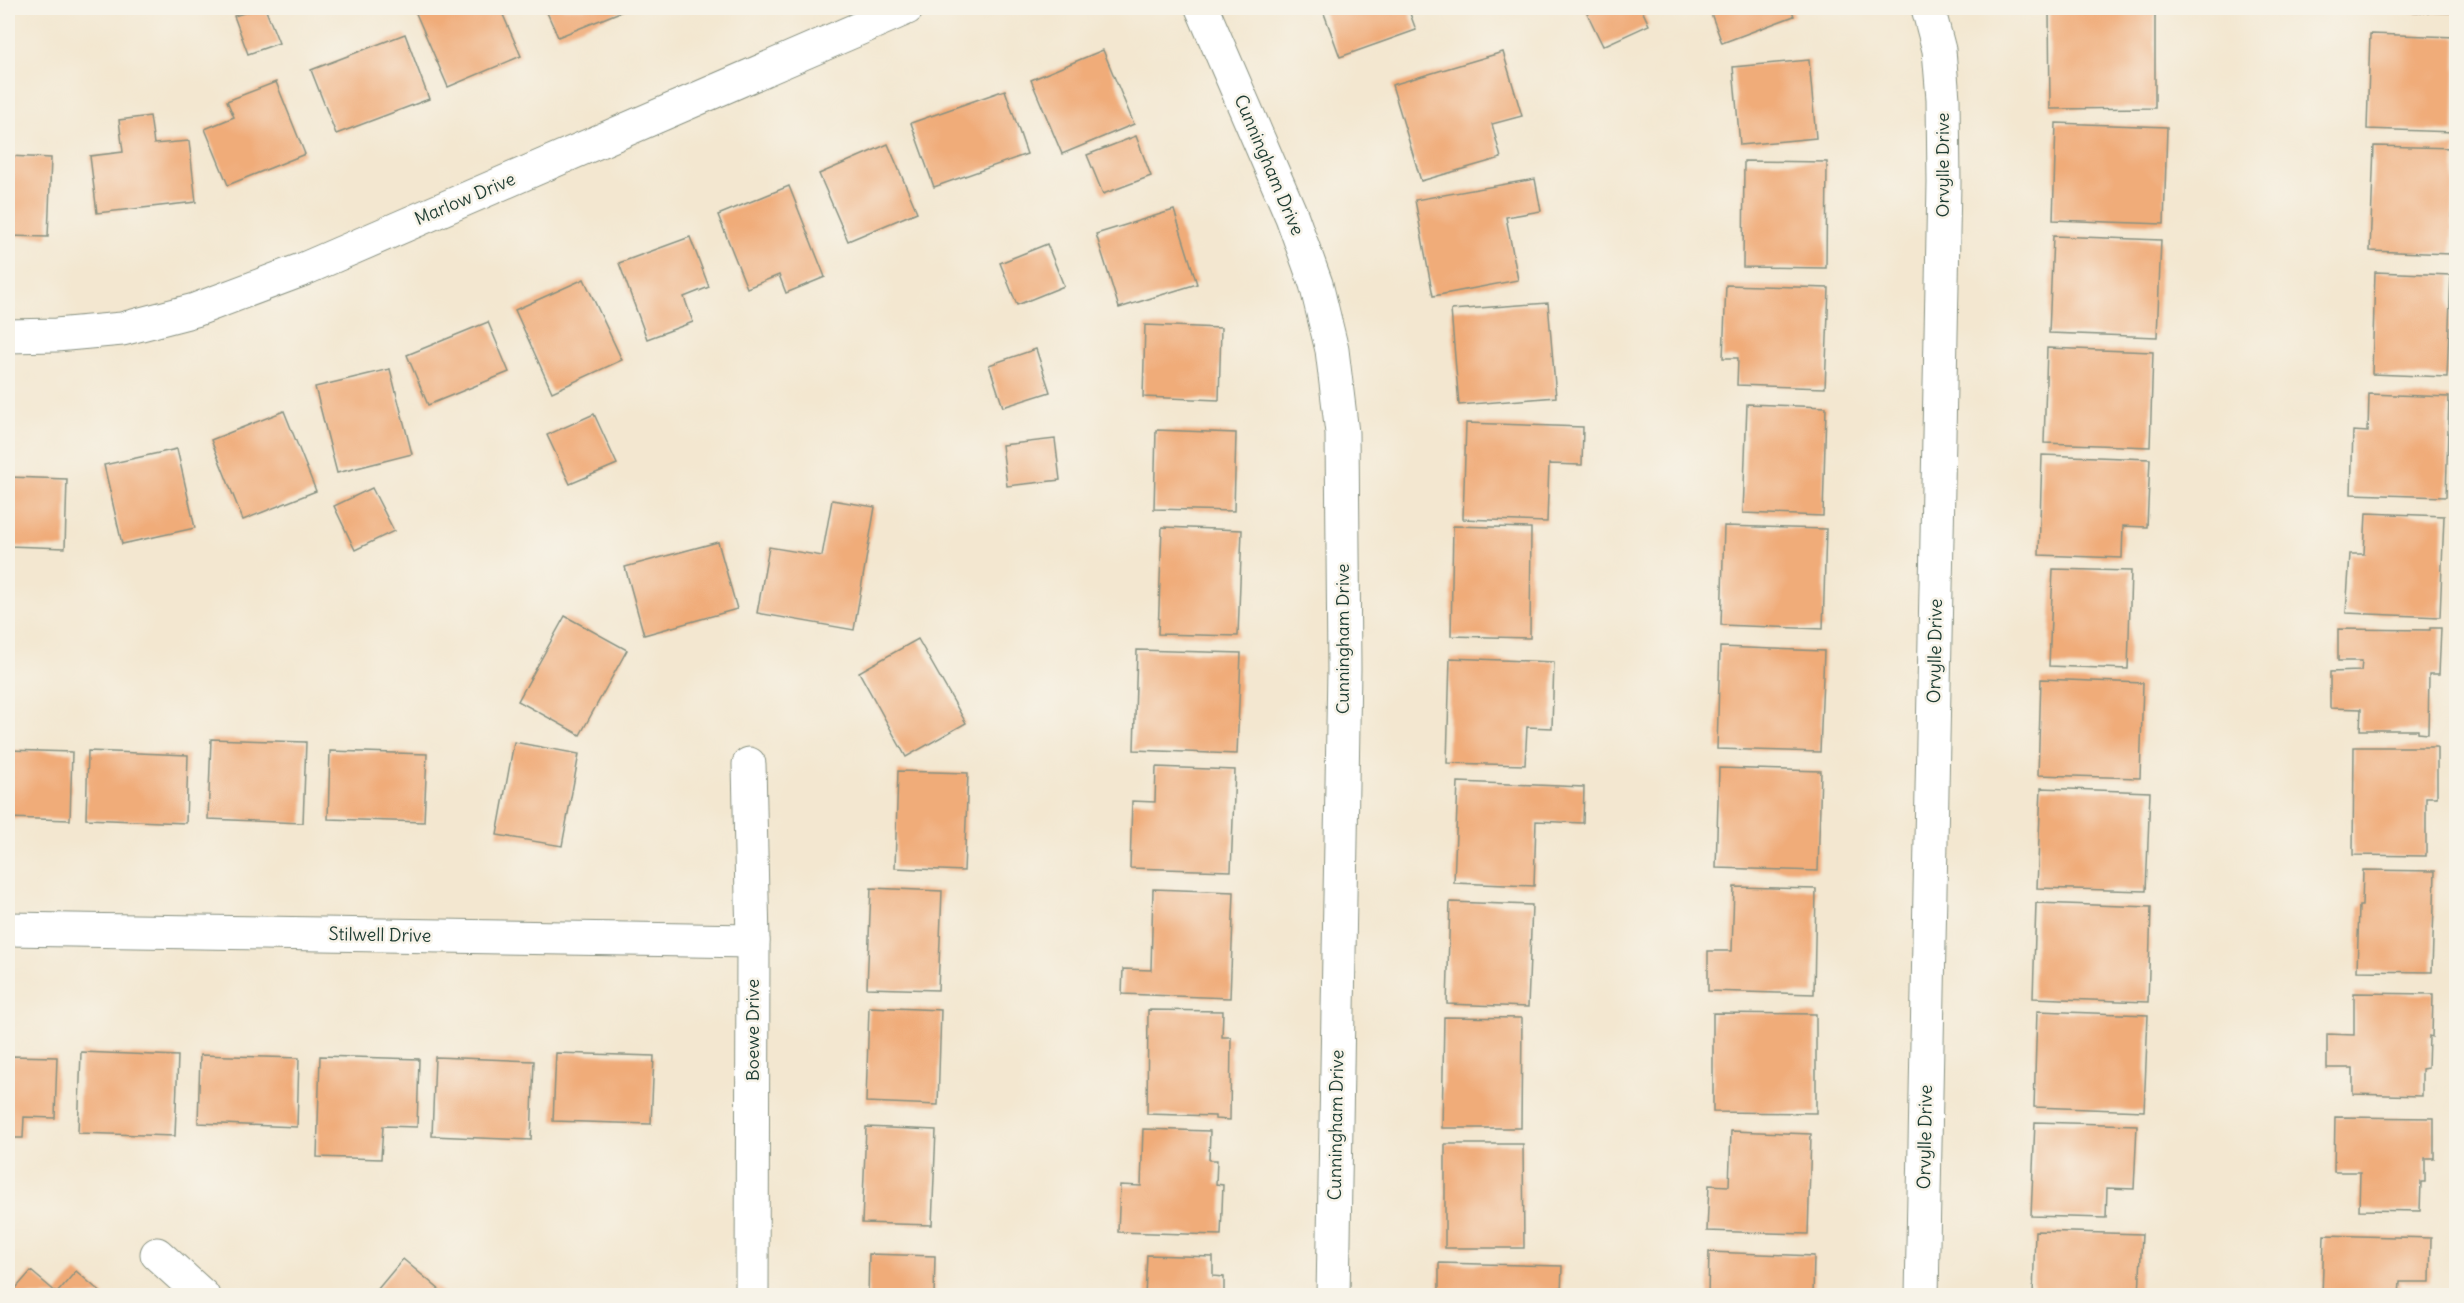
<svg xmlns="http://www.w3.org/2000/svg" width="2464" height="1303" font-family="Delius,sans-serif">
	<style>
		.building { fill: #f0ac79 }
		.lines { fill: none; stroke-linecap: round; stroke-linejoin: round }
		.street-casing { stroke: #899282; stroke-width: 35 }
		.street { stroke: #fff; stroke-width: 33 }
		.labels { text-anchor: middle; stroke-width: 5; stroke-linejoin: round; paint-order: stroke }
		.street-label { font-size: 18px; fill: #1f3d34; stroke: #f7f3e8 }
	</style>
	<rect width="100%" height="100%" fill="#f7f3e8"/>
	<filter id="ink" filterUnits="userSpaceOnUse"><feTurbulence type="fractalNoise" baseFrequency=".0167" numOctaves="2"/><feDisplacementMap in="SourceGraphic" scale="12" xChannelSelector="R" yChannelSelector="G"/><feConvolveMatrix kernelMatrix="1 2 1 2 8 2 1 2 1" color-interpolation-filters="sRGB"/></filter>
	<filter id="wash" filterUnits="userSpaceOnUse"><feTurbulence type="fractalNoise" baseFrequency=".008" numOctaves="4" result="noise"/><feDisplacementMap in="SourceGraphic" scale="24" xChannelSelector="R" yChannelSelector="G"/><feGaussianBlur stdDeviation="1.35" result="paint"/><feColorMatrix in="noise" values="0 0 0 0 0 0 0 0 0 0 0 0 0 0 0 0 0 1.4 0 .05"/><feComposite in="paint" operator="in"/></filter>
	<g filter="url(#wash)">
		<rect width="100%" height="100%" fill="#f3e7d0"/>
		<g id="blocks">
			<g class="building">
				<polygon points="260,8 265,8 279,43 248,54 234,16"/>
				<polygon points="423,8 500,8 521,56 448,87 415,11"/>
				<polygon points="545,8 630,8 558,37"/>
				<polygon points="1322,8 1408,8 1416,30 1340,57"/>
				<polygon points="1594,8 1641,8 1649,25 1603,46 1586,11"/>
				<polygon points="1709,8 1791,8 1794,16 1722,43"/>
				<polygon points="2155,8 2155,108 2050,109 2049,9"/>
				<polygon points="2355,8 2456,8 2455,13 2355,10"/>
				<polygon points="405,34 429,99 336,134 311,70"/>
				<polygon points="2370,34 2456,37 2454,132 2367,129"/>
				<polygon points="1103,50 1134,124 1062,154 1031,80"/>
				<polygon points="1503,52 1522,116 1492,124 1501,158 1421,181 1392,85"/>
				<polygon points="1809,60 1816,138 1740,145 1733,67"/>
				<polygon points="276,82 305,154 228,185 205,129 234,117 227,101"/>
				<polygon points="1005,90 1027,154 934,187 911,123"/>
				<polygon points="150,116 154,144 189,141 196,202 97,213 90,156 123,152 119,120"/>
				<polygon points="2056,123 2167,127 2164,224 2053,220"/>
				<polygon points="1136,136 1151,176 1103,194 1087,155"/>
				<polygon points="888,144 917,212 848,241 819,174"/>
				<polygon points="2374,146 2455,148 2451,254 2370,251"/>
				<polygon points="8,156 51,158 48,237 8,236"/>
				<polygon points="1744,161 1827,162 1826,268 1743,267"/>
				<polygon points="1535,179 1541,211 1506,217 1518,280 1433,296 1415,200"/>
				<polygon points="789,186 825,277 786,293 779,275 747,288 718,215"/>
				<polygon points="1174,210 1197,284 1119,308 1096,234"/>
				<polygon points="2053,236 2161,240 2157,337 2049,333"/>
				<polygon points="690,237 709,287 684,297 693,322 647,339 619,263"/>
				<polygon points="1047,244 1064,286 1017,305 1000,263"/>
				<polygon points="2375,272 2451,275 2447,377 2372,374"/>
				<polygon points="584,279 622,360 552,392 515,310"/>
				<polygon points="1726,285 1829,288 1825,388 1737,385 1738,358 1723,358"/>
				<polygon points="1548,303 1556,397 1459,405 1451,310"/>
				<polygon points="488,322 509,372 428,405 407,355"/>
				<polygon points="1145,325 1221,328 1219,400 1143,397"/>
				<polygon points="2047,348 2153,352 2150,447 2044,443"/>
				<polygon points="1036,349 1050,392 1003,407 989,365"/>
				<polygon points="390,369 412,454 337,473 315,387"/>
				<polygon points="2369,394 2449,397 2446,497 2351,494 2353,431 2368,432"/>
				<polygon points="1747,404 1826,407 1823,516 1743,513"/>
				<polygon points="284,411 316,491 243,520 211,440"/>
				<polygon points="594,414 617,464 570,484 547,435"/>
				<polygon points="1466,423 1583,427 1582,465 1549,464 1547,522 1463,519"/>
				<polygon points="1156,430 1236,433 1234,511 1154,509"/>
				<polygon points="1055,439 1060,480 1007,486 1002,445"/>
				<polygon points="177,449 195,528 122,544 104,465"/>
				<polygon points="2042,455 2150,459 2147,527 2123,526 2122,558 2039,555"/>
				<polygon points="8,477 67,479 65,548 8,546"/>
				<polygon points="372,488 394,531 355,550 334,506"/>
				<polygon points="832,500 875,507 854,630 757,613 769,547 822,556"/>
				<polygon points="2366,513 2444,516 2440,617 2346,613 2350,554 2364,554"/>
				<polygon points="1453,526 1531,528 1530,638 1451,636"/>
				<polygon points="1724,526 1826,529 1823,629 1721,625"/>
				<polygon points="1162,527 1242,530 1238,636 1158,634"/>
				<polygon points="718,542 737,609 644,635 625,567"/>
				<polygon points="2053,569 2131,571 2128,669 2049,666"/>
				<polygon points="565,616 627,650 580,735 518,701"/>
				<polygon points="2430,628 2441,628 2439,674 2429,674 2428,734 2418,733 2418,730 2360,730 2361,709 2330,708 2330,672 2361,671 2362,661 2338,661 2338,629 2430,630"/>
				<polygon points="918,639 966,723 906,757 859,672"/>
				<polygon points="1720,647 1824,651 1820,752 1717,749"/>
				<polygon points="1137,650 1241,653 1237,754 1134,750"/>
				<polygon points="1450,658 1554,662 1552,728 1527,727 1525,765 1447,763"/>
				<polygon points="2041,679 2143,683 2140,778 2038,775"/>
				<polygon points="211,739 306,742 303,823 208,819"/>
				<polygon points="514,742 579,754 562,846 497,835"/>
				<polygon points="2354,747 2437,747 2437,797 2426,797 2426,856 2353,855"/>
				<polygon points="8,750 72,752 70,820 8,818"/>
				<polygon points="88,751 188,755 186,823 86,819"/>
				<polygon points="330,751 427,754 424,822 328,819"/>
				<polygon points="1156,767 1235,770 1231,871 1130,868 1132,801 1155,802"/>
				<polygon points="1719,768 1821,771 1818,871 1716,868"/>
				<polygon points="898,771 968,773 964,871 895,868"/>
				<polygon points="1458,782 1584,787 1583,823 1536,821 1534,886 1454,883"/>
				<polygon points="2041,788 2150,792 2146,891 2037,888"/>
				<polygon points="2363,870 2435,871 2432,972 2357,971 2359,906 2362,906"/>
				<polygon points="1734,887 1816,889 1814,994 1708,991 1708,951 1732,951"/>
				<polygon points="871,888 942,891 938,990 867,988"/>
				<polygon points="1153,889 1234,892 1230,998 1122,994 1123,969 1151,970"/>
				<polygon points="1450,902 1532,905 1528,1007 1447,1004"/>
				<polygon points="2036,903 2151,907 2148,1002 2033,998"/>
				<polygon points="2354,993 2433,994 2432,1037 2429,1036 2428,1068 2422,1069 2422,1096 2353,1094 2353,1068 2327,1068 2327,1034 2354,1035"/>
				<polygon points="869,1007 941,1010 938,1105 866,1102"/>
				<polygon points="1148,1010 1223,1011 1222,1037 1231,1037 1230,1120 1215,1119 1215,1116 1147,1114"/>
				<polygon points="2037,1011 2148,1015 2144,1111 2034,1107"/>
				<polygon points="1713,1013 1816,1014 1816,1113 1713,1112"/>
				<polygon points="1444,1017 1522,1018 1521,1128 1442,1128"/>
				<polygon points="81,1052 178,1056 175,1136 78,1133"/>
				<polygon points="556,1053 654,1056 651,1124 553,1121"/>
				<polygon points="200,1055 299,1058 297,1127 198,1123"/>
				<polygon points="8,1056 57,1057 55,1118 24,1117 23,1138 8,1138"/>
				<polygon points="320,1056 419,1059 417,1127 383,1126 381,1159 317,1157"/>
				<polygon points="435,1057 534,1061 531,1140 432,1136"/>
				<polygon points="2335,1117 2434,1118 2434,1158 2425,1158 2425,1182 2421,1182 2420,1211 2359,1210 2360,1172 2334,1172"/>
				<polygon points="2035,1122 2137,1125 2134,1189 2107,1188 2106,1218 2031,1216"/>
				<polygon points="866,1127 936,1130 932,1225 862,1223"/>
				<polygon points="1143,1129 1210,1131 1209,1160 1217,1160 1216,1184 1223,1185 1221,1235 1118,1232 1120,1185 1141,1186"/>
				<polygon points="1731,1131 1811,1134 1808,1234 1707,1231 1709,1185 1729,1186"/>
				<polygon points="1445,1144 1523,1144 1524,1248 1445,1248"/>
				<polygon points="2035,1231 2142,1234 2139,1296 2033,1296"/>
				<polygon points="2324,1235 2431,1238 2430,1282 2400,1282 2399,1296 2322,1296"/>
				<polygon points="1709,1252 1814,1256 1813,1296 1708,1296"/>
				<polygon points="869,1254 935,1256 934,1296 868,1296"/>
				<polygon points="1147,1255 1213,1257 1213,1276 1224,1277 1224,1296 1145,1296"/>
				<polygon points="403,1259 447,1296 372,1296"/>
				<polygon points="1439,1263 1562,1266 1561,1296 1439,1296"/>
				<polygon points="31,1271 57,1293 76,1271 105,1296 9,1296"/>
			</g>
		</g>
	</g>
	<g filter="url(#ink)">
		<use href="#blocks" fill-opacity="0" stroke="#899282" stroke-width="1.5"/>
		<g class="lines">
			<defs>
				<g id="street">
					<polyline points="1202,8 1292,217 1316,284 1332,350 1342,433 1344,669 1333,1296"/>
					<polyline points="8,336 56,335 122,329 195,310 304,269 907,8"/>
					<polyline points="749,764 753,941 752,1296"/>
					<polyline points="8,929 753,941"/>
					<polyline points="157,1254 203,1296"/>
					<polyline points="1922,1296 1944,183 1943,99 1939,50 1928,8"/>
				</g>
			</defs>
			<use href="#street" class="street-casing"/>
			<use href="#street" class="street"/>
		</g>
	</g>
	<g class="labels">
		<g class="street-label">
			<text transform="translate(1269 165) rotate(67)" y="6">Cunningham Drive</text>
			<text transform="translate(1943 165) rotate(-90)" y="6">Orvylle Drive</text>
			<text transform="translate(465 199) rotate(-23)" y="6">Marlow Drive</text>
			<text transform="translate(1343 639) rotate(-90)" y="6">Cunningham Drive</text>
			<text transform="translate(1935 651) rotate(-89)" y="6">Orvylle Drive</text>
			<text transform="translate(380 935) rotate(1)" y="6">Stilwell Drive</text>
			<text transform="translate(753 1030) rotate(-90)" y="6">Boewe Drive</text>
			<text transform="translate(1336 1125) rotate(-89)" y="6">Cunningham Drive</text>
			<text transform="translate(1925 1137) rotate(-89)" y="6">Orvylle Drive</text>
		</g>
	</g>
	<rect width="2464" height="1303" fill="none" stroke="#f7f3e8" stroke-width="30"/>
</svg>
